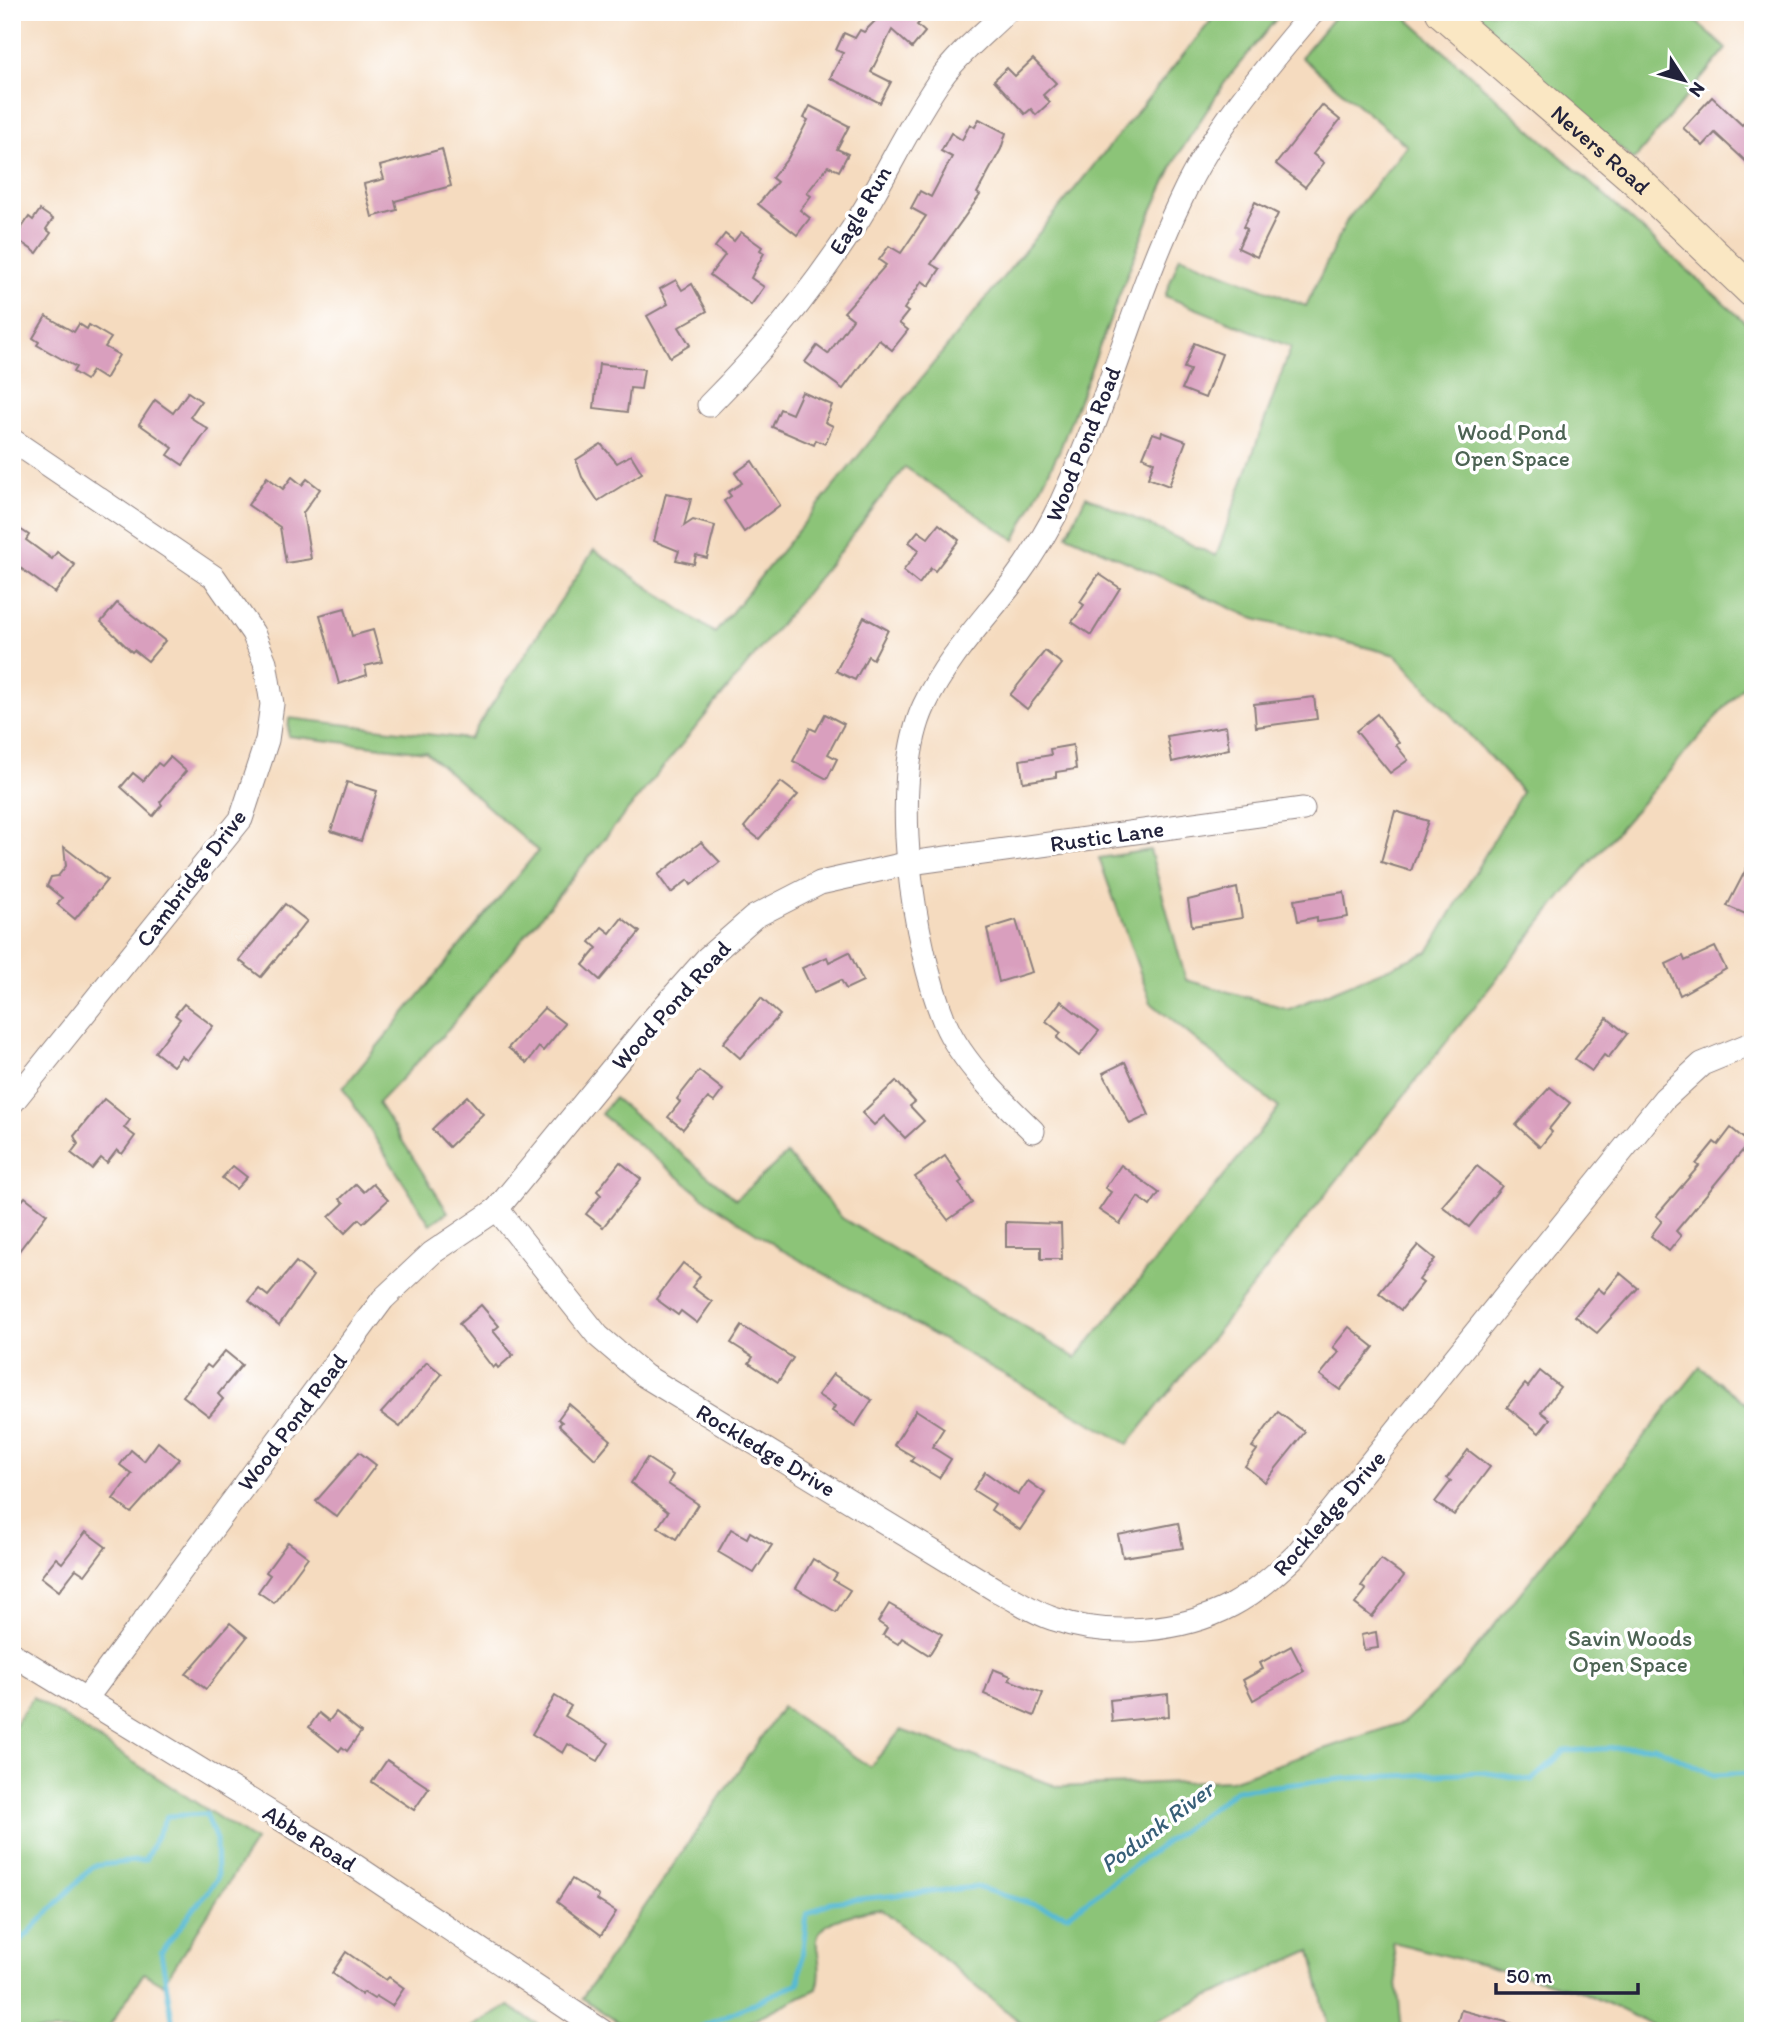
<svg xmlns="http://www.w3.org/2000/svg" width="1765" height="2043" font-family="Itim,sans-serif">
	<style>
		.green { fill: #8cc478; stroke: #57735a; stroke-width: 2 }
		.lines { fill: none; stroke-linecap: round; stroke-linejoin: round }
		.stream { stroke: #56bad4; stroke-width: 5 }
		.building { fill: #d99fbe }
		.street-casing { stroke: #8c7e7d; stroke-width: 25 }
		.secondary-casing { stroke: #8c7e7d; stroke-width: 34 }
		.street { stroke: #fff; stroke-width: 23 }
		.secondary { stroke: #fae7c3; stroke-width: 32 }
		.labels { text-anchor: middle; stroke-width: 7; stroke-linejoin: round; paint-order: stroke }
		.street-label { font-size: 23px; fill: #22223b; stroke: #fff }
		.park-label { font-size: 23px; fill: #4c6353; stroke: #fff }
		.water-label { font-size: 24px; font-style: italic; fill: #375f78; stroke: #fff }
	</style>
	<rect width="100%" height="100%" fill="#fff"/>
	<filter id="ink" filterUnits="userSpaceOnUse"><feTurbulence type="fractalNoise" baseFrequency=".0143" numOctaves="2"/><feDisplacementMap in="SourceGraphic" scale="14" xChannelSelector="R" yChannelSelector="G"/><feConvolveMatrix kernelMatrix="1 2 1 2 8 2 1 2 1" color-interpolation-filters="sRGB"/></filter>
	<filter id="wash" filterUnits="userSpaceOnUse"><feTurbulence type="fractalNoise" baseFrequency=".00686" numOctaves="4" result="noise"/><feDisplacementMap in="SourceGraphic" scale="28" xChannelSelector="R" yChannelSelector="G"/><feGaussianBlur stdDeviation="1.57" result="paint"/><feColorMatrix in="noise" values="0 0 0 0 0 0 0 0 0 0 0 0 0 0 0 0 0 1.4 0 .05"/><feComposite in="paint" operator="in"/></filter>
	<g filter="url(#wash)">
		<rect width="100%" height="100%" fill="#f5dbbf"/>
		<g class="green">
			<polygon points="1218,12 1282,12 1227,79 1177,157 1151,213 1060,449 1015,540 905,467 838,554 445,1033 378,1103 448,1212 430,1224 343,1088 538,851 426,752 288,736 289,718 469,739 594,550 715,633"/>
			<polygon points="1338,12 1400,12 1753,329 1753,675 1574,881 1128,1444 782,1250 708,1201 601,1114 614,1098 736,1199 787,1154 842,1218 1076,1358 1279,1108 1151,1003 1099,858 1150,850 1186,980 1289,1009 1428,952 1522,792 1396,655 1255,619 1067,535 1086,496 1216,556 1291,347 1165,296 1180,256 1306,306 1347,220 1407,146 1301,57"/>
			<polygon points="1462,12 1686,12 1726,49 1634,160"/>
			<path d="M 1700,1367 L 1753,1409 L 1753,2031 L 1665,2031 L 1578,1990 L 1393,1942 L 1402,2031 L 1329,2031 L 1311,1950 L 1133,2031 L 1031,2031 L 882,1909 C 862,1913 813,1917 817,1946 C 819,1962 822,1974 817,1989 L 729,2031 L 631,2031 L 582,1998 L 782,1707 L 870,1767 L 901,1730 L 1059,1787 L 1231,1780 L 1404,1722 L 1458,1671 Z"/>
			<polygon points="33,1697 255,1841 163,1984 144,1973 106,2031 12,2031 12,1728"/>
			<polygon points="509,2006 548,2031 465,2031"/>
		</g>
		<g class="lines">
			<g class="stream">
				<polyline points="12,1950 93,1866 145,1860 167,1816 206,1814 216,1840 217,1879 161,1952 174,2031"/>
				<polyline points="692,2031 799,1983 807,1914 831,1902 976,1887 1068,1915 1236,1790 1351,1778 1481,1772 1532,1780 1565,1751 1654,1746 1714,1775 1753,1773"/>
			</g>
		</g>
		<g id="blocks">
			<g class="building">
				<polygon points="872,12 929,12 917,25 925,32 912,48 892,30 871,72 891,82 880,103 830,78 843,53 836,50 844,33 855,38 860,30 864,32 878,18"/>
				<polygon points="1033,59 1056,83 1043,95 1050,102 1036,115 1031,109 1025,114 994,80 1007,68 1015,76"/>
				<polygon points="1712,97 1742,125 1753,114 1753,168 1715,133 1703,146 1683,128"/>
				<polygon points="1322,105 1340,120 1313,154 1324,163 1305,187 1276,164"/>
				<polygon points="810,106 849,126 837,149 848,154 839,171 828,166 807,193 811,196 800,210 810,218 797,235 758,204 777,182 772,178 788,158 808,120 804,118"/>
				<polygon points="979,119 1006,133 1001,149 977,193 980,195 931,264 940,269 929,286 922,281 904,309 908,312 899,323 908,330 892,350 879,340 843,389 805,362 817,346 828,354 853,319 844,312 886,265 879,260 889,246 901,253 926,216 911,208 920,191 931,197 952,157 941,151 951,133 962,140 970,124 975,127"/>
				<polygon points="442,149 451,186 395,201 397,210 372,217 364,184 384,179 380,166"/>
				<polygon points="1255,202 1278,214 1257,257 1238,248 1247,229 1243,227"/>
				<polygon points="40,210 53,219 46,229 51,233 37,253 15,238 29,217 33,220"/>
				<polygon points="741,232 762,247 760,250 764,253 751,278 764,287 751,305 710,275 725,255 715,247 725,234 734,241"/>
				<polygon points="676,280 682,290 692,284 707,311 679,327 690,345 670,357 647,316 668,304 660,289"/>
				<polygon points="46,316 74,332 79,324 87,329 89,325 111,338 105,347 119,355 105,379 92,371 86,380 73,372 76,367 37,345 39,342 33,338"/>
				<polygon points="1194,343 1222,354 1205,398 1182,389 1190,370 1184,368"/>
				<polygon points="599,364 644,369 641,389 630,388 627,412 594,408"/>
				<polygon points="188,392 201,401 190,417 208,429 183,465 168,455 173,448 139,424 155,400 173,413"/>
				<polygon points="802,392 832,405 825,422 833,426 825,444 816,440 814,445 772,427 780,409 792,414"/>
				<polygon points="1162,432 1186,441 1169,486 1148,478 1154,462 1143,457 1153,433 1161,436"/>
				<polygon points="601,444 617,463 631,455 642,473 598,501 582,477 576,460"/>
				<polygon points="752,461 780,505 744,532 724,501 731,496 728,492 742,483 735,473"/>
				<polygon points="267,477 283,489 292,477 302,485 307,479 320,489 303,513 311,559 286,563 280,527 248,505"/>
				<polygon points="666,493 691,499 684,526 693,520 715,526 707,558 696,555 694,564 676,560 679,551 654,541"/>
				<polygon points="12,524 29,535 26,540 52,559 57,552 75,565 55,593 12,562"/>
				<polygon points="939,524 959,540 935,571 931,568 919,584 903,571 919,550 909,542 918,531 928,538"/>
				<polygon points="1099,574 1120,588 1091,635 1072,622 1084,605 1080,602"/>
				<polygon points="117,603 165,641 148,661 134,650 132,652 101,622"/>
				<polygon points="345,608 352,636 373,630 382,662 365,666 367,675 339,684 320,615"/>
				<polygon points="864,617 888,630 873,659 868,656 855,680 836,671"/>
				<polygon points="1045,651 1062,664 1027,709 1010,695"/>
				<polygon points="1314,697 1317,719 1256,727 1254,704"/>
				<polygon points="825,714 844,724 828,754 837,759 827,779 793,761 810,728 816,731"/>
				<polygon points="1377,714 1399,743 1396,745 1408,760 1390,773 1356,731"/>
				<polygon points="1226,726 1229,749 1172,762 1167,736"/>
				<polygon points="1073,745 1076,769 1056,772 1056,777 1023,782 1020,760 1051,755 1050,749"/>
				<polygon points="170,757 186,771 160,802 162,805 153,816 121,787 133,773 143,781 158,763 162,766"/>
				<polygon points="347,782 377,791 361,841 331,831"/>
				<polygon points="781,782 798,795 759,839 744,827"/>
				<polygon points="1395,811 1428,821 1411,871 1381,862"/>
				<polygon points="701,842 720,862 691,885 688,880 671,893 658,875"/>
				<polygon points="64,847 107,880 75,919 57,904 62,898 47,886 51,877 58,876 66,866"/>
				<polygon points="1753,856 1753,903 1748,915 1727,906"/>
				<polygon points="1237,888 1242,918 1192,926 1188,900"/>
				<polygon points="1344,892 1348,917 1317,922 1317,917 1298,921 1294,900"/>
				<polygon points="285,904 307,921 261,977 239,960"/>
				<polygon points="622,918 640,932 600,980 583,965 597,948 590,942 602,927 610,933"/>
				<polygon points="1016,920 1032,972 999,982 987,929"/>
				<polygon points="1715,947 1726,969 1680,995 1666,964 1683,956 1685,961"/>
				<polygon points="849,952 863,981 846,989 841,980 814,993 802,968 827,957 829,962"/>
				<polygon points="761,998 780,1015 740,1058 723,1043"/>
				<polygon points="1061,1001 1099,1031 1079,1056 1057,1038 1061,1033 1046,1021"/>
				<polygon points="184,1004 213,1026 187,1060 181,1056 173,1066 155,1052 180,1019 175,1015"/>
				<polygon points="544,1008 565,1024 543,1051 539,1047 527,1063 508,1048"/>
				<polygon points="1607,1018 1627,1034 1608,1058 1604,1055 1592,1071 1575,1059"/>
				<polygon points="1125,1062 1149,1115 1130,1124 1103,1073"/>
				<polygon points="699,1071 723,1090 714,1102 708,1098 683,1129 668,1117 680,1102 677,1099"/>
				<polygon points="896,1081 915,1102 910,1106 924,1121 905,1138 884,1116 874,1125 862,1113"/>
				<polygon points="1550,1087 1570,1103 1549,1129 1552,1132 1540,1147 1516,1125"/>
				<polygon points="467,1096 483,1114 449,1147 432,1129"/>
				<polygon points="104,1099 130,1120 124,1128 135,1136 122,1154 117,1150 107,1163 101,1158 92,1169 71,1153 78,1144 74,1136"/>
				<polygon points="1731,1128 1749,1143 1676,1231 1681,1236 1669,1251 1651,1236 1662,1221 1656,1216 1699,1166 1696,1164 1714,1142 1718,1145"/>
				<polygon points="945,1156 962,1181 959,1183 972,1203 948,1220 915,1177"/>
				<polygon points="620,1162 641,1179 603,1227 586,1214 601,1195 597,1191"/>
				<polygon points="1121,1165 1159,1193 1150,1206 1138,1197 1120,1224 1099,1210 1111,1192 1105,1188"/>
				<polygon points="233,1166 247,1177 236,1189 222,1178"/>
				<polygon points="1477,1166 1502,1186 1469,1227 1442,1206"/>
				<polygon points="356,1184 364,1192 373,1184 388,1200 363,1223 359,1219 345,1233 329,1217 344,1203 340,1199"/>
				<polygon points="25,1197 47,1214 12,1260 12,1213"/>
				<polygon points="1006,1222 1061,1224 1062,1259 1041,1259 1041,1247 1006,1247"/>
				<polygon points="1418,1245 1435,1259 1419,1280 1423,1283 1401,1310 1379,1293"/>
				<polygon points="296,1262 313,1276 279,1325 249,1301 259,1289 268,1296"/>
				<polygon points="683,1263 700,1276 692,1287 712,1302 697,1323 681,1311 678,1315 656,1299"/>
				<polygon points="1620,1273 1638,1288 1597,1333 1575,1316 1598,1288 1604,1293"/>
				<polygon points="481,1305 499,1326 493,1331 513,1355 498,1368 496,1365 493,1368 459,1324"/>
				<polygon points="742,1326 793,1358 778,1382 749,1363 753,1357 731,1343"/>
				<polygon points="1349,1327 1374,1347 1340,1390 1320,1375 1339,1352 1333,1347"/>
				<polygon points="225,1351 242,1365 218,1394 223,1399 209,1416 183,1396 207,1365 211,1368"/>
				<polygon points="427,1362 442,1374 400,1427 381,1413"/>
				<polygon points="1540,1371 1560,1387 1541,1412 1550,1419 1539,1433 1507,1407 1525,1384 1528,1387"/>
				<polygon points="833,1374 872,1400 855,1426 832,1411 835,1406 818,1395"/>
				<polygon points="569,1404 611,1440 595,1459 559,1425 562,1422 558,1419"/>
				<polygon points="916,1410 944,1428 932,1447 951,1459 939,1478 911,1461 914,1457 894,1445"/>
				<polygon points="1278,1412 1305,1432 1265,1482 1245,1466 1257,1450 1252,1447"/>
				<polygon points="158,1442 179,1459 131,1513 113,1499 132,1474 120,1465 131,1450 144,1461"/>
				<polygon points="1468,1450 1490,1467 1454,1515 1435,1502 1451,1481 1447,1478"/>
				<polygon points="359,1452 376,1465 337,1517 316,1501"/>
				<polygon points="647,1458 673,1475 668,1484 698,1504 676,1539 658,1527 668,1512 631,1483"/>
				<polygon points="985,1472 1018,1495 1028,1481 1045,1493 1020,1530 991,1510 995,1504 973,1490"/>
				<polygon points="1178,1523 1183,1548 1123,1557 1118,1535"/>
				<polygon points="731,1529 747,1538 750,1532 772,1545 754,1573 718,1552"/>
				<polygon points="86,1532 106,1547 85,1575 76,1569 59,1591 41,1577 56,1558 62,1563"/>
				<polygon points="288,1542 308,1557 274,1603 258,1592 270,1575 266,1572"/>
				<polygon points="813,1559 837,1574 833,1580 850,1590 836,1612 796,1588"/>
				<polygon points="1381,1559 1404,1576 1372,1617 1355,1604 1366,1590 1361,1586"/>
				<polygon points="889,1604 942,1634 929,1655 902,1638 898,1644 883,1635 887,1628 878,1622"/>
				<polygon points="230,1623 247,1637 206,1689 186,1674"/>
				<polygon points="1376,1632 1378,1648 1364,1650 1361,1635"/>
				<polygon points="1291,1646 1304,1671 1253,1700 1243,1680 1263,1669 1260,1663"/>
				<polygon points="993,1669 1011,1676 1009,1680 1043,1693 1034,1716 984,1694"/>
				<polygon points="1168,1694 1169,1716 1112,1722 1110,1700"/>
				<polygon points="555,1696 571,1706 565,1716 609,1743 598,1761 568,1744 563,1753 532,1734"/>
				<polygon points="336,1712 361,1732 347,1751 342,1747 339,1751 309,1727 319,1713 329,1721"/>
				<polygon points="387,1760 429,1788 414,1810 372,1782"/>
				<polygon points="572,1879 599,1896 597,1900 616,1912 601,1935 557,1902"/>
				<polygon points="346,1952 386,1980 389,1977 404,1988 392,2006 376,1996 374,1999 363,1992 362,1995 332,1973"/>
				<polygon points="1461,2010 1521,2026 1520,2031 1455,2031"/>
			</g>
		</g>
	</g>
	<g filter="url(#ink)">
		<use href="#blocks" fill-opacity="0" stroke="#8c7e7d" stroke-width="2"/>
		<g class="lines">
			<defs>
				<g id="street">
					<path d="M 709,405 C 763,351 811,292 853,228 C 885,179 908,125 942,77 C 959,53 985,33 1006,12"/>
					<polyline points="12,440 214,577 253,633 265,662 272,704 267,740 241,819 12,1103"/>
					<path d="M 1033,1131 C 1004,1103 961,1061 945,1023 C 913,945 888,783 924,706 C 946,659 982,622 1013,582 C 1036,551 1055,519 1070,483 C 1112,390 1137,291 1181,199 C 1213,130 1264,70 1313,12"/>
					<path d="M 497,1209 L 598,1336 L 645,1376 L 996,1590 C 1015,1599 1034,1613 1054,1619 C 1108,1638 1182,1632 1232,1605 C 1256,1592 1276,1574 1296,1555 L 1664,1099 L 1702,1064 L 1753,1043"/>
					<polyline points="12,1654 333,1851 602,2031"/>
					<polyline points="85,1700 383,1299 432,1253 497,1209 652,1020 706,959 754,917 820,883 910,863 1303,809"/>
				</g>
				<g id="secondary">
					<path id="s1" d="M 1442,12 L 1637,181 L 1753,292"/>
				</g>
			</defs>
			<use href="#street" class="street-casing"/>
			<use href="#secondary" class="secondary-casing"/>
			<use href="#street" class="street"/>
			<use href="#secondary" class="secondary"/>
		</g>
	</g>
	<g class="labels">
		<g class="street-label">
			<text dy="8" stroke="none"><textPath href="#s1" startOffset="210">Nevers Road</textPath></text>
			<text transform="translate(860 210) rotate(-59)" y="8">Eagle Run</text>
			<text transform="translate(1083 444) rotate(-68)" y="8">Wood Pond Road</text>
			<text transform="translate(1107 836) rotate(-8)" y="8">Rustic Lane</text>
			<text transform="translate(191 878) rotate(-53)" y="8">Cambridge Drive</text>
			<text transform="translate(671 1005) rotate(-48)" y="8">Wood Pond Road</text>
			<text transform="translate(292 1422) rotate(-53)" y="8">Wood Pond Road</text>
			<text transform="translate(766 1450) rotate(31)" y="8">Rockledge Drive</text>
			<text transform="translate(1329 1513) rotate(-49)" y="8">Rockledge Drive</text>
			<text transform="translate(310 1838) rotate(32)" y="8">Abbe Road</text>
		</g>
		<g class="park-label">
			<text x="1512" y="440">Wood Pond<tspan x="1512" dy="26">Open Space</tspan></text>
			<text x="1630" y="1646">Savin Woods<tspan x="1630" dy="26">Open Space</tspan></text>
		</g>
		<g class="water-label">
			<text transform="translate(1157 1827) rotate(-37)" y="8">Podunk River</text>
		</g>
	</g>
	<rect width="1765" height="2043" fill="none" stroke="#fff" stroke-width="42"/>
	<g transform="translate(1684 80) rotate(126)" stroke="#ffffff" stroke-width="5" paint-order="stroke">
	<path d="M0-5L12 26L0 18L-12 26Z" fill="#22223b"/>
	<text y="-10" font-size="19" font-weight="bold" text-anchor="middle" fill="#22223b">N</text>
	</g>
	<path d="M1496 1983v10h142v-10" fill="none" stroke="#22223b" stroke-width="3.5"/>
	<text x="1506" y="1983" font-size="21" fill="#22223b" stroke="#ffffff" stroke-width="5" paint-order="stroke">50 m</text>
</svg>
